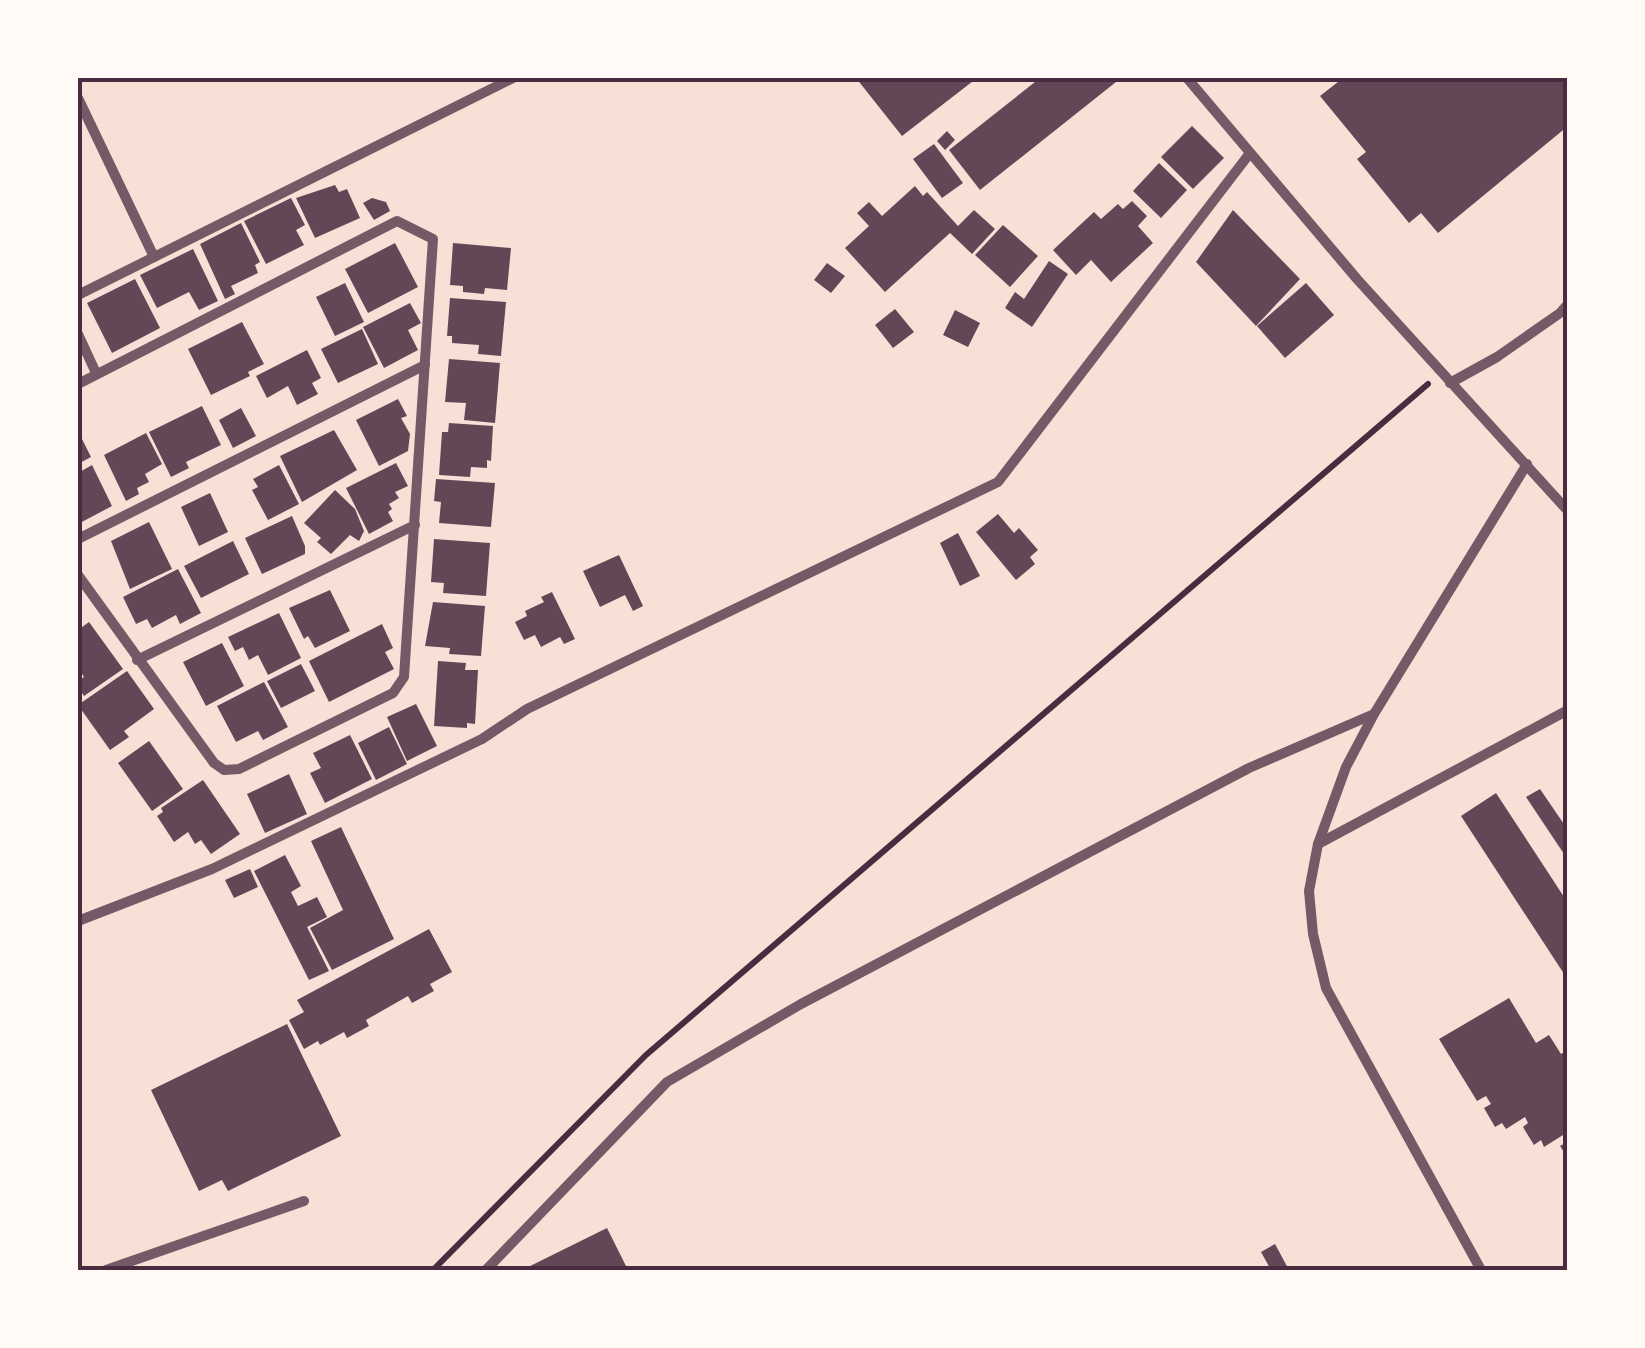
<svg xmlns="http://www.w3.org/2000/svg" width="1645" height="1348" font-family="Arial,sans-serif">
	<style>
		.building { fill: #644757 }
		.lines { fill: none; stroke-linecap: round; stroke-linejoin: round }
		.path { stroke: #4a2c40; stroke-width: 6 }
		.minor { stroke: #755966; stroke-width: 10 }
		.neatline { fill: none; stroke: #4a2c40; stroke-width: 4 }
	</style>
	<rect width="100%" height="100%" fill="#f7e1d7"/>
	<g class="building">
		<polygon points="856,78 977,78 902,136"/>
		<polygon points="1040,78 1121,78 980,190 949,150"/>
		<polygon points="1343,78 1568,78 1568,126 1438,233 1421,213 1409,223 1357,159 1366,152 1320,96"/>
		<polygon points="1192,126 1224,158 1193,189 1161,157"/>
		<polygon points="947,131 955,140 945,150 937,141"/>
		<polygon points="934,144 963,183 942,198 913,159"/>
		<polygon points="1159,163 1187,190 1161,218 1133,191"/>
		<polygon points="335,185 339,192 347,189 360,218 315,238 296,198"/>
		<polygon points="915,186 923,196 927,192 958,226 974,210 995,229 972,254 950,233 885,292 845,248 869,226 857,213 869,202 882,216"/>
		<polygon points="291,198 305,225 296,230 304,245 266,264 244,221"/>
		<polygon points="372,198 386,202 390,211 374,220 363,203"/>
		<polygon points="1132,201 1147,216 1138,226 1153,243 1111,282 1091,260 1076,275 1053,250 1094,212 1101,219 1118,204 1123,209"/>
		<polygon points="1233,210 1300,279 1256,326 1196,262"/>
		<polygon points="241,223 260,262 255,265 258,273 231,286 235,294 225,299 200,244"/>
		<polygon points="1003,225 1038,256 1010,287 975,255"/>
		<polygon points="395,243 418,287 368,313 345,269"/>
		<polygon points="453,243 511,248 507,290 485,288 484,294 463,292 463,286 450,285"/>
		<polygon points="193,249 218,301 199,310 189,292 157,308 140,275"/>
		<polygon points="1049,261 1068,274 1032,327 1005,308 1015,292 1024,299"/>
		<polygon points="827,263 845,276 831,293 814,280"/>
		<polygon points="135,279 160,328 112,353 87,303"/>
		<polygon points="345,283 364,322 335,336 316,297"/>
		<polygon points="1306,283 1334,315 1285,358 1257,326"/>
		<polygon points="450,298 506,302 501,356 478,354 479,345 452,343 452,336 447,336"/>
		<polygon points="410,303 421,323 408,330 418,350 384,368 363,327"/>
		<polygon points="895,309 914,332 893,348 875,325"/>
		<polygon points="955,310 980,323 968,347 943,335"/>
		<polygon points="242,322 264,364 248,372 250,376 211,395 188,349"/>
		<polygon points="362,329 378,364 338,383 321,349"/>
		<polygon points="307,350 321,378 312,383 318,394 297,405 288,386 267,398 256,376"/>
		<polygon points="449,359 500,363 495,423 464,420 466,403 445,402"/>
		<polygon points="398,399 407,416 401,418 410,434 408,451 379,466 356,420"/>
		<polygon points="202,406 221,445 186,462 189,468 171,477 149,432"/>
		<polygon points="241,408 256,436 233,448 219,420"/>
		<polygon points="449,423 493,426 491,461 487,460 487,468 471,467 470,477 439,475 442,432 448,432"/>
		<polygon points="334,430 357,470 302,502 280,456"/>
		<polygon points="78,431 91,457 78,464"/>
		<polygon points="146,433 162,464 145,474 149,482 137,488 139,494 126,501 104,455"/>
		<polygon points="396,463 408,486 395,492 399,498 389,504 392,509 388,512 393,521 369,534 346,488"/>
		<polygon points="92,465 112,506 78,524 78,473"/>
		<polygon points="279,465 299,504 268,520 252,490 258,487 253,479"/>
		<polygon points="436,479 495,483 491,527 439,523 441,502 434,501"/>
		<polygon points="335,490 355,509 364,531 359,541 350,535 331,554 317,542 321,538 304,523"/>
		<polygon points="210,493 228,532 199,546 181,507"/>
		<polygon points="998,514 1014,533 1019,528 1038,550 1030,557 1035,564 1016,580 976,532"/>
		<polygon points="292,516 305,546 305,554 262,574 245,538"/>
		<polygon points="149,522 172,569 130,589 111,541"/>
		<polygon points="958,533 980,576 960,586 940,543"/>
		<polygon points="434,539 490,543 486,596 443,593 444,583 431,582"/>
		<polygon points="233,541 249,574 201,598 184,566"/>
		<polygon points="619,555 643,606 633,611 625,595 600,607 583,571"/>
		<polygon points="178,569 201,613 180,624 176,615 152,628 147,619 136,624 123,597"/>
		<polygon points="330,590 350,631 315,648 308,636 304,639 289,608"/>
		<polygon points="552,592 575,639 564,644 560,637 541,647 535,635 524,640 515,622 527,616 525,611 544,602 541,597"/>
		<polygon points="433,602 485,606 481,656 449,654 450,648 425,646"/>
		<polygon points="279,613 301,658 268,675 258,655 249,660 243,647 235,651 228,637"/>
		<polygon points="89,622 123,669 84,696 78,687 78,681 84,677 78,668 78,630"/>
		<polygon points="382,624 393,648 385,652 394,669 329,702 309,661"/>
		<polygon points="222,643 244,686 206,706 183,662"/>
		<polygon points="438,661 466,663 465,670 478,670 475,724 467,723 467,728 434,726"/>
		<polygon points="301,664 315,691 281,708 267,681"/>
		<polygon points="127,671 154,709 124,731 129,737 110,750 78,705"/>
		<polygon points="264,682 288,727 263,740 258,731 236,742 217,706"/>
		<polygon points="416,704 437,746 407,761 387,717"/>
		<polygon points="389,727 407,764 376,780 358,743"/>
		<polygon points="350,735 372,779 325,803 310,773 321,768 313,753"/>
		<polygon points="149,741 183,789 152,811 118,763"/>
		<polygon points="289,774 307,814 265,833 247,794"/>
		<polygon points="203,780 240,834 211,854 201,840 195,844 188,832 174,842 157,816 163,812 161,808"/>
		<polygon points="1540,789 1568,830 1568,860 1526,797"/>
		<polygon points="1496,793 1568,903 1568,980 1461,816"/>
		<polygon points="341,827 394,939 332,970 310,928 343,910 311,841"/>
		<polygon points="285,855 301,886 291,892 298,906 317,897 327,917 307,927 329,971 309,980 254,871"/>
		<polygon points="250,869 258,887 234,898 225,880"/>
		<polygon points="429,929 452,972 430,984 434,991 412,1003 408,996 366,1020 369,1026 347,1038 344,1032 320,1045 318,1041 304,1049 289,1020 304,1012 297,1000"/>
		<polygon points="1509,998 1536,1043 1549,1035 1561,1054 1568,1050 1568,1158 1560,1146 1567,1142 1563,1135 1544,1147 1541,1140 1534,1145 1523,1127 1528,1123 1525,1117 1506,1129 1502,1123 1495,1127 1484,1108 1491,1104 1486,1096 1477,1101 1439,1039"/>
		<polygon points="287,1024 341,1136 228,1191 222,1180 199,1191 151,1090"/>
		<polygon points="607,1228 628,1270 522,1270"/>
		<polygon points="1275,1244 1289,1270 1271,1270 1261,1252"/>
	</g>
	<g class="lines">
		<polyline class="path" points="433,1270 646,1055 1428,384"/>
		<g class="minor">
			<polyline points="1187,78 1357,279 1568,511"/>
			<polyline points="78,98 154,257"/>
			<polyline points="78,295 513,78"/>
			<polyline points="78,334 96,373"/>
			<polyline points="1450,383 1497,357 1560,313 1568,304"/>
			<polyline points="78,384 397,221 433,239 404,677 393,693 239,769 224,770 214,763 78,575"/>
			<polyline points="78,539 425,365"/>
			<polyline points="137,660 415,525"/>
			<polyline points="1318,844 1568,710"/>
			<polyline points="78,921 212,869 482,739 527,709 998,482 1250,153"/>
			<polyline points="106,1270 304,1201"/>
			<polyline points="486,1270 667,1082 801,1004 1249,768 1374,714"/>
			<polyline points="1481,1270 1326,988 1313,934 1309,891 1318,844 1346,767 1374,714 1527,464"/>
		</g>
	</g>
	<rect width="1645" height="1348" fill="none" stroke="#fffaf5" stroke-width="160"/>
	<rect x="80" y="80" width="1485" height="1188" class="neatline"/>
</svg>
